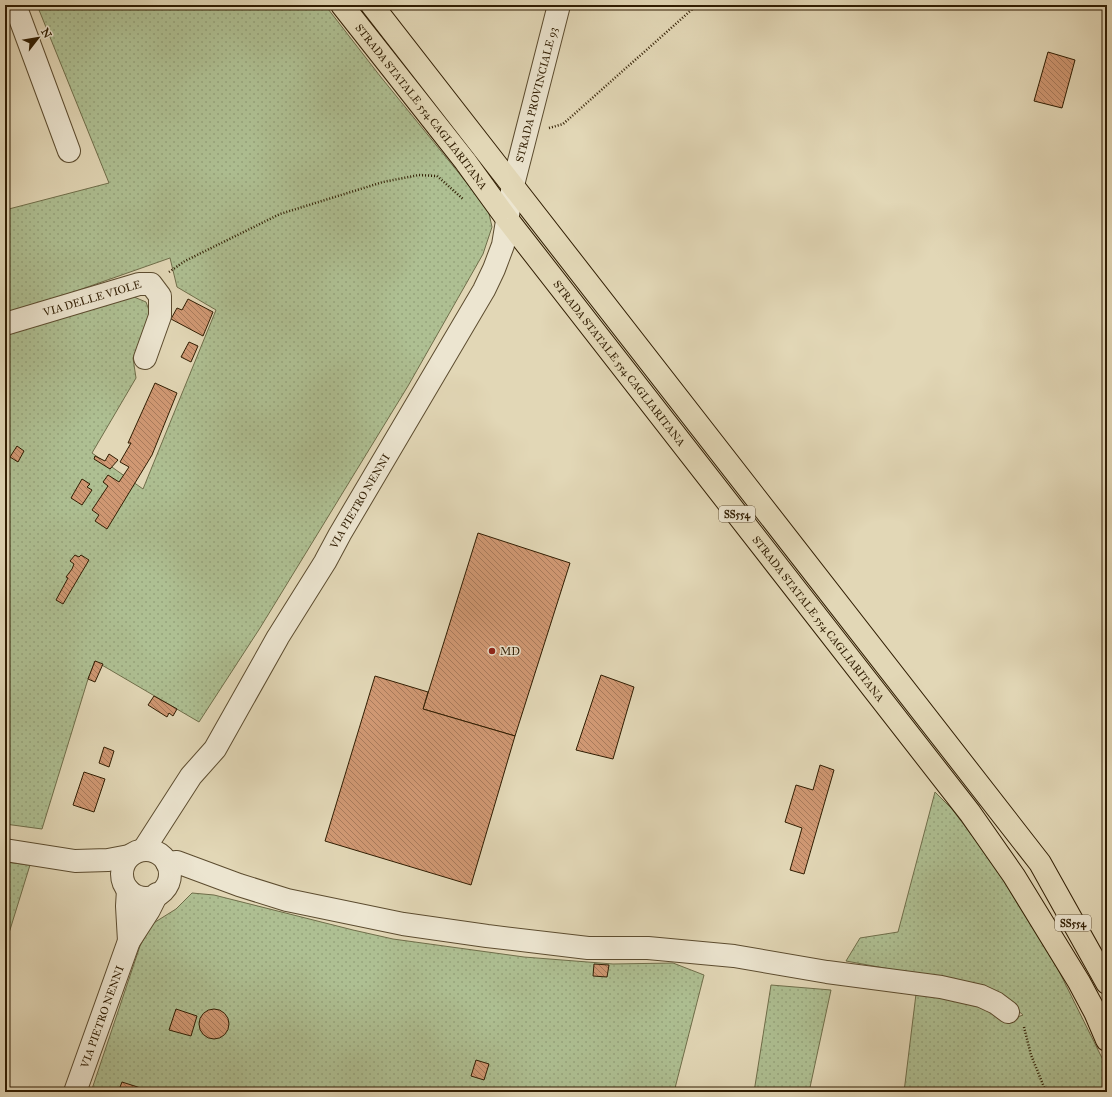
<svg xmlns="http://www.w3.org/2000/svg" width="1112" height="1097" font-family="'IM FELL Great Primer',serif">
	<style>
		.grass { fill: url(#grass-dots); stroke: #6f6e4a }
		.building { fill: url(#building-back-hatch); stroke: #301d02 }
		.lines { fill: none; stroke-linecap: round; stroke-linejoin: round }
		.minor-casing { stroke: #5c4c2f; stroke-width: 24 }
		.major-casing { stroke: #301d02; stroke-width: 24 }
		.path { stroke: #301d02; stroke-width: 2.5; stroke-dasharray: 1 2; stroke-linecap: butt }
		.minor { stroke: #ece5d0; stroke-width: 22 }
		.major { stroke: #e2d7b6; stroke-width: 22 }
		.poi-dot { fill: #8f2418; stroke: #ece5d0; stroke-width: 1.5 }
		.labels { text-anchor: middle; stroke-width: 3; stroke-linejoin: round; paint-order: stroke }
		.shield { fill: #ece5d0; stroke: #685940; stroke-width: 1 }
		.shield-label { font-size: 10px; font-weight: bold; fill: #301d02 }
		.street-label { font-size: 11px; fill: #301d02; stroke: #ece5d0 }
		.poi-label { font-size: 11px; fill: #301d02; stroke: #ece5d0; text-anchor: start }
	</style>
	<defs>
		<pattern id="grass-dots" width="8" height="8" patternUnits="userSpaceOnUse"><rect width="8" height="8" fill="#aebf92"/><path d="M2 2h.1M6 6h.1" fill="none" stroke="#96a47c" stroke-width="1.8" stroke-linecap="round"/></pattern>
		<pattern id="building-back-hatch" width="6" height="6" patternUnits="userSpaceOnUse"><rect width="6" height="6" fill="#d09873"/><path d="M-1 5l2 2M0 0l6 6M5-1l2 2" fill="none" stroke="#a97b5c"/></pattern>
	</defs>
	<rect width="100%" height="100%" fill="#e2d7b6"/>
	<filter id="stains"><feTurbulence type="fractalNoise" baseFrequency=".005" numOctaves="4"/><feColorMatrix values="0 0 0 0 .2 0 0 0 0 .09 0 0 0 0 .02 0 0 0 .5 -.17"/></filter>
	<radialGradient id="worn" r=".72"><stop offset=".6" stop-color="#630" stop-opacity="0"/><stop offset="1" stop-color="#630" stop-opacity=".3"/></radialGradient>
	<g class="grass">
		<polygon points="37,5 325,5 380,76 488,209 492,227 483,254 408,386 260,628 199,722 95,661 88,679 42,829 5,824 5,333 134,297 146,302 150,313 133,358 136,378 92,453 143,489 216,310 177,287 170,258 5,316 5,210 109,183"/>
		<polygon points="935,792 952,809 1010,886 1054,961 1107,1068 1107,1092 904,1092 916,994 960,1000 991,1008 1007,1021 1023,1015 1000,995 939,978 846,961 860,938 898,932"/>
		<polygon points="5,862 30,865 5,946"/>
		<polygon points="192,893 214,895 353,930 393,939 524,957 613,964 673,963 704,975 674,1092 91,1092 140,946 152,924 176,909"/>
		<polygon points="771,985 831,990 809,1092 754,1092"/>
	</g>
	<g class="building">
		<polygon points="1048,52 1075,60 1062,108 1034,101"/>
		<polygon points="188,299 213,312 203,336 171,319 177,308 182,310"/>
		<polygon points="189,342 198,346 191,362 181,357"/>
		<polygon points="155,383 177,393 152,455 107,529 95,521 99,515 92,510 108,486 103,482 108,475 119,482 129,467 120,462 131,443 128,443"/>
		<polygon points="17,446 24,451 18,462 10,457"/>
		<polygon points="109,454 118,460 110,469 94,459 95,456 105,461"/>
		<polygon points="82,479 90,484 87,487 92,490 82,505 71,498"/>
		<polygon points="478,533 570,563 515,736 423,709"/>
		<polygon points="75,555 79,557 81,555 89,560 63,604 56,600 68,578 66,577 72,569 74,564 70,561"/>
		<polygon points="95,661 103,664 95,682 88,679"/>
		<polygon points="601,675 634,687 613,759 576,750"/>
		<polygon points="375,676 428,692 423,709 515,736 471,885 325,841"/>
		<polygon points="154,696 177,709 173,716 169,713 167,717 148,705"/>
		<polygon points="104,747 114,751 109,767 99,763"/>
		<polygon points="820,765 834,770 804,874 790,870 802,828 785,822 796,785 813,790"/>
		<polygon points="84,772 105,779 94,812 73,805"/>
		<polygon points="594,964 609,965 607,977 593,976"/>
		<polygon points="176,1009 197,1016 191,1036 169,1030"/>
		<circle cx="214" cy="1024" r="15"/>
		<polygon points="476,1060 489,1064 484,1080 471,1076"/>
		<polygon points="122,1082 147,1090 146,1092 118,1092"/>
	</g>
	<g class="lines">
		<defs>
			<g id="minor">
				<polyline points="15,5 69,151"/>
				<path id="s1" d="M 5,324 L 139,284 L 151,284 L 160,296 L 160,316 L 145,358"/>
				<path id="s2" d="M 144,849 L 191,776 L 215,749 L 278,637 L 325,562 L 340,534 L 484,290 L 494,269 L 503,245 L 513,185 L 559,5"/>
				<polyline points="5,850 75,861 108,860 129,856"/>
				<circle cx="146" cy="874" r="24"/>
				<polyline points="167,863 177,862 239,885 287,900 403,924 487,936 588,948 648,948 734,956 827,972 941,987 981,996 996,1003 1008,1012"/>
				<polyline points="128,890 127,906 129,941"/>
				<path id="s3" d="M 75,1092 L 129,941 L 149,910 L 157,894"/>
			</g>
			<g id="major">
				<path id="s4" d="M 342,5 L 465,161 L 507,219 L 970,813 L 1014,876 L 1079,982 L 1095,1012 L 1107,1040"/>
				<polyline points="372,5 1040,863 1107,983"/>
			</g>
		</defs>
		<use href="#minor" class="minor-casing"/>
		<use href="#major" class="major-casing"/>
		<g class="path">
			<polyline points="549,128 563,124 697,5"/>
			<polyline points="169,272 185,261 280,214 383,182 419,175 437,176 463,199"/>
			<polyline points="1024,1027 1031,1055 1046,1092"/>
		</g>
		<use href="#minor" class="minor"/>
		<use href="#major" class="major"/>
	</g>
	<circle class="poi-dot" cx="492" cy="651" r="4"/>
	<g class="labels">
		<g class="shield">
			<rect x="719" y="506" width="36" height="16" rx="3"/>
			<rect x="1055" y="915" width="36" height="16" rx="3"/>
		</g>
		<g class="shield-label">
			<text x="737" y="518">SS554</text>
			<text x="1073" y="927">SS554</text>
		</g>
		<g class="street-label">
			<text dy="4" stroke="none"><textPath href="#s2" startOffset="858">STRADA PROVINCIALE 93</textPath></text>
			<text dy="4" stroke="none"><textPath href="#s4" startOffset="129">STRADA STATALE 554 CAGLIARITANA</textPath></text>
			<text dy="4" stroke="none"><textPath href="#s1" startOffset="91">VIA DELLE VIOLE</textPath></text>
			<text dy="4" stroke="none"><textPath href="#s4" startOffset="453">STRADA STATALE 554 CAGLIARITANA</textPath></text>
			<text dy="4" stroke="none"><textPath href="#s2" startOffset="410">VIA PIETRO NENNI</textPath></text>
			<text dy="4" stroke="none"><textPath href="#s4" startOffset="777">STRADA STATALE 554 CAGLIARITANA</textPath></text>
			<text dy="4" stroke="none"><textPath href="#s3" startOffset="80">VIA PIETRO NENNI</textPath></text>
		</g>
		<g class="poi-label">
			<text x="500" y="655">MD</text>
		</g>
	</g>
	<rect width="1112" height="1097" fill="none" stroke="#e2d7b6" stroke-width="20"/>
	<rect x="6" y="6" width="1100" height="1085" fill="none" stroke="#301d02" stroke-width="2"/>
	<rect x="10" y="10" width="1092" height="1077" fill="none" stroke="#301d02"/>
	<g transform="translate(38 38) rotate(59)" stroke="#ece5d0" stroke-width="3" paint-order="stroke">
	<path d="M0-3L7 15L0 10L-7 15Z" fill="#301d02"/>
	<text y="-6" font-size="11" font-weight="bold" text-anchor="middle" fill="#301d02">N</text>
	</g>
	<rect width="100%" height="100%" filter="url(#stains)"/>
	<rect width="100%" height="100%" fill="url(#worn)"/>
</svg>
